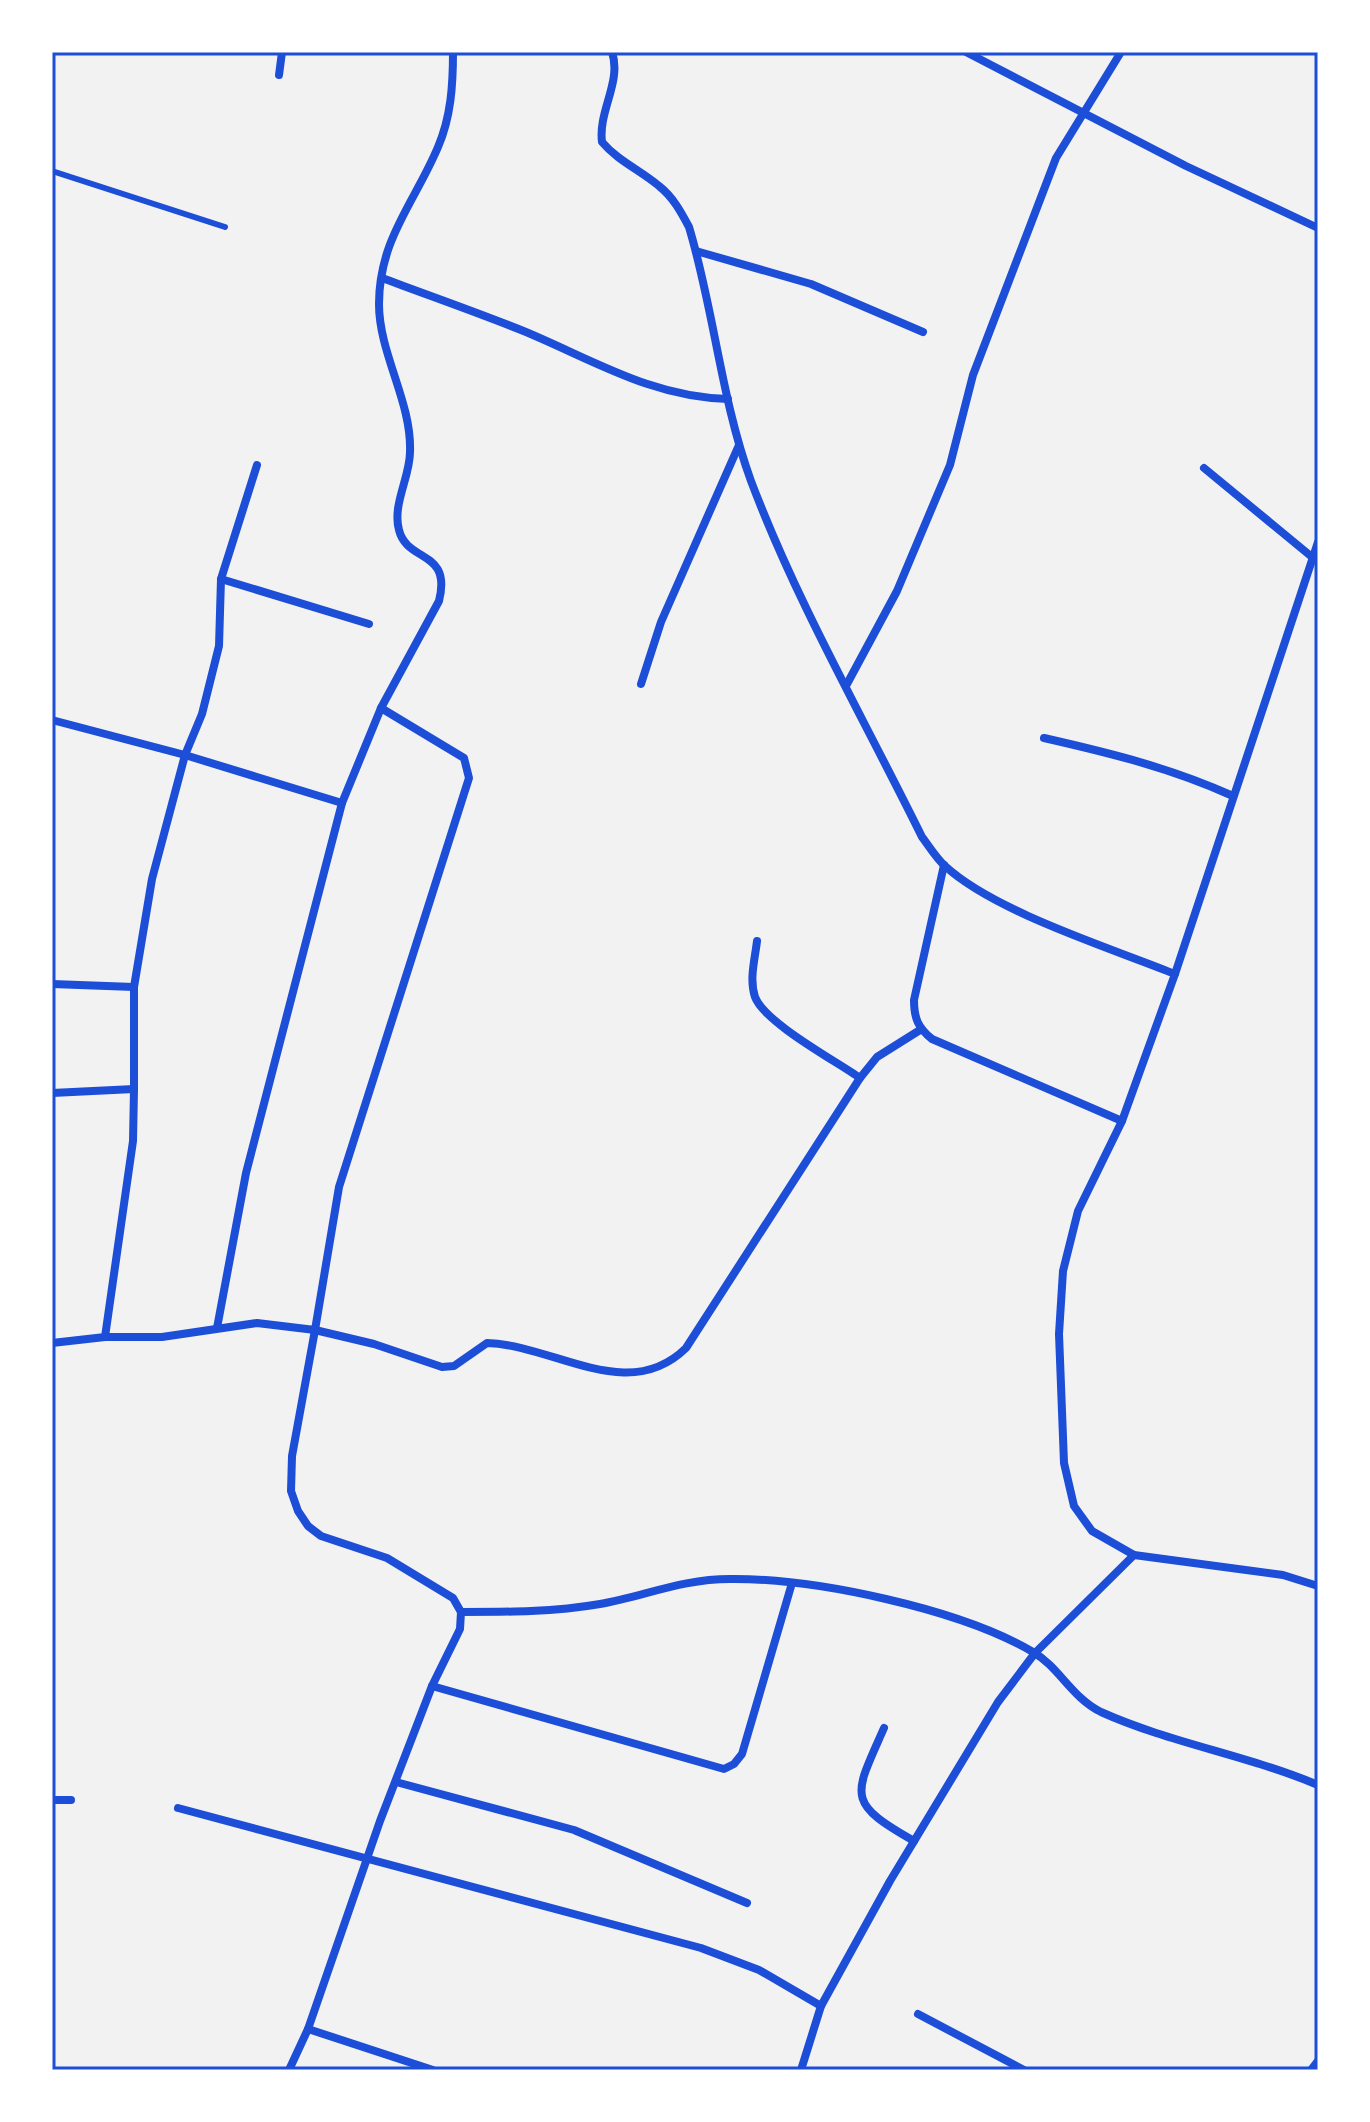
<svg xmlns="http://www.w3.org/2000/svg" width="1370" height="2122" font-family="Figtree,sans-serif">
	<style>
		.lines { fill: none; stroke-linecap: round; stroke-linejoin: round }
		.service { stroke: #1d4ed8; stroke-width: 6 }
		.minor { stroke: #1d4ed8; stroke-width: 8 }
		.neatline { fill: none; stroke: #1d4ed8; stroke-width: 3 }
	</style>
	<rect width="100%" height="100%" fill="#f2f2f2"/>
	<g class="lines">
		<polyline class="service" points="52,171 225,227"/>
		<g class="minor">
			<path d="M 612,52 C 622,82 598,111 602,142 C 618,161 640,170 659,186 C 673,197 681,212 689,227 C 714,310 721,399 751,481 C 797,603 864,719 922,837 C 929,846 936,858 945,866 C 995,912 1111,948 1175,974"/>
			<polyline points="966,52 1186,166 1318,228"/>
			<polyline points="279,75 282,52"/>
			<polyline points="696,251 811,284 923,332"/>
			<path d="M 382,278 C 430,296 479,313 526,332 C 595,361 652,397 728,399"/>
			<polyline points="1204,468 1312,557"/>
			<polyline points="1318,542 1175,974 1122,1121 1078,1211 1063,1271 1059,1334 1064,1463 1074,1506 1092,1531 1134,1555 1283,1575 1318,1586"/>
			<polyline points="221,579 369,624"/>
			<polyline points="641,684 661,622 739,445"/>
			<polyline points="847,684 897,591 950,465 973,375 1056,158 1121,52"/>
			<polyline points="52,720 185,755 342,803"/>
			<path d="M 1044,738 C 1110,753 1171,768 1233,796"/>
			<path d="M 944,865 L 914,1000 C 914,1018 918,1028 932,1039 L 1122,1121"/>
			<path d="M 757,941 C 755,959 749,979 755,997 C 765,1023 836,1061 860,1078"/>
			<polyline points="52,984 134,987"/>
			<polyline points="134,1089 134,987 152,879 185,755 202,714 219,646 221,579 257,465"/>
			<polyline points="52,1093 134,1089 133,1141 105,1337 52,1343"/>
			<path d="M 217,1328 L 246,1173 L 342,803 L 381,708 L 439,601 C 452,549 407,563 399,530 C 392,505 410,477 410,452 C 412,402 379,354 379,304 C 379,239 415,202 438,147 C 451,117 453,85 453,52"/>
			<polyline points="105,1337 162,1337 257,1323 315,1330 339,1187 469,778 464,758 381,708"/>
			<path d="M 461,1612 C 508,1612 554,1612 600,1604 C 645,1596 682,1579 730,1579 C 815,1578 960,1609 1033,1652 C 1059,1667 1072,1698 1101,1712 C 1170,1743 1247,1755 1318,1785"/>
			<polyline points="432,1686 724,1769 734,1764 742,1754 792,1583"/>
			<path d="M 884,1728 C 854,1796 845,1802 914,1841"/>
			<polyline points="396,1782 574,1830 747,1903"/>
			<polyline points="52,1800 71,1800"/>
			<polyline points="178,1808 701,1948 759,1970 821,2006"/>
			<polyline points="918,2014 1024,2070"/>
			<polyline points="308,2029 433,2070"/>
			<path d="M 289,2070 L 308,2029 L 380,1821 L 432,1686 L 460,1629 L 461,1612 L 453,1598 L 387,1558 L 321,1536 L 308,1526 L 298,1511 L 291,1491 L 292,1456 L 315,1330 L 374,1344 L 442,1367 L 454,1366 L 487,1343 C 555,1345 628,1405 686,1348 L 860,1078 L 877,1057 L 920,1030"/>
			<polyline points="801,2070 821,2006 890,1881 998,1702 1035,1653 1134,1555"/>
			<polyline points="1311,2070 1318,2061"/>
		</g>
	</g>
	<rect width="1370" height="2122" fill="none" stroke="#ffffff" stroke-width="108"/>
	<rect x="54" y="54" width="1262" height="2014" class="neatline"/>
</svg>
